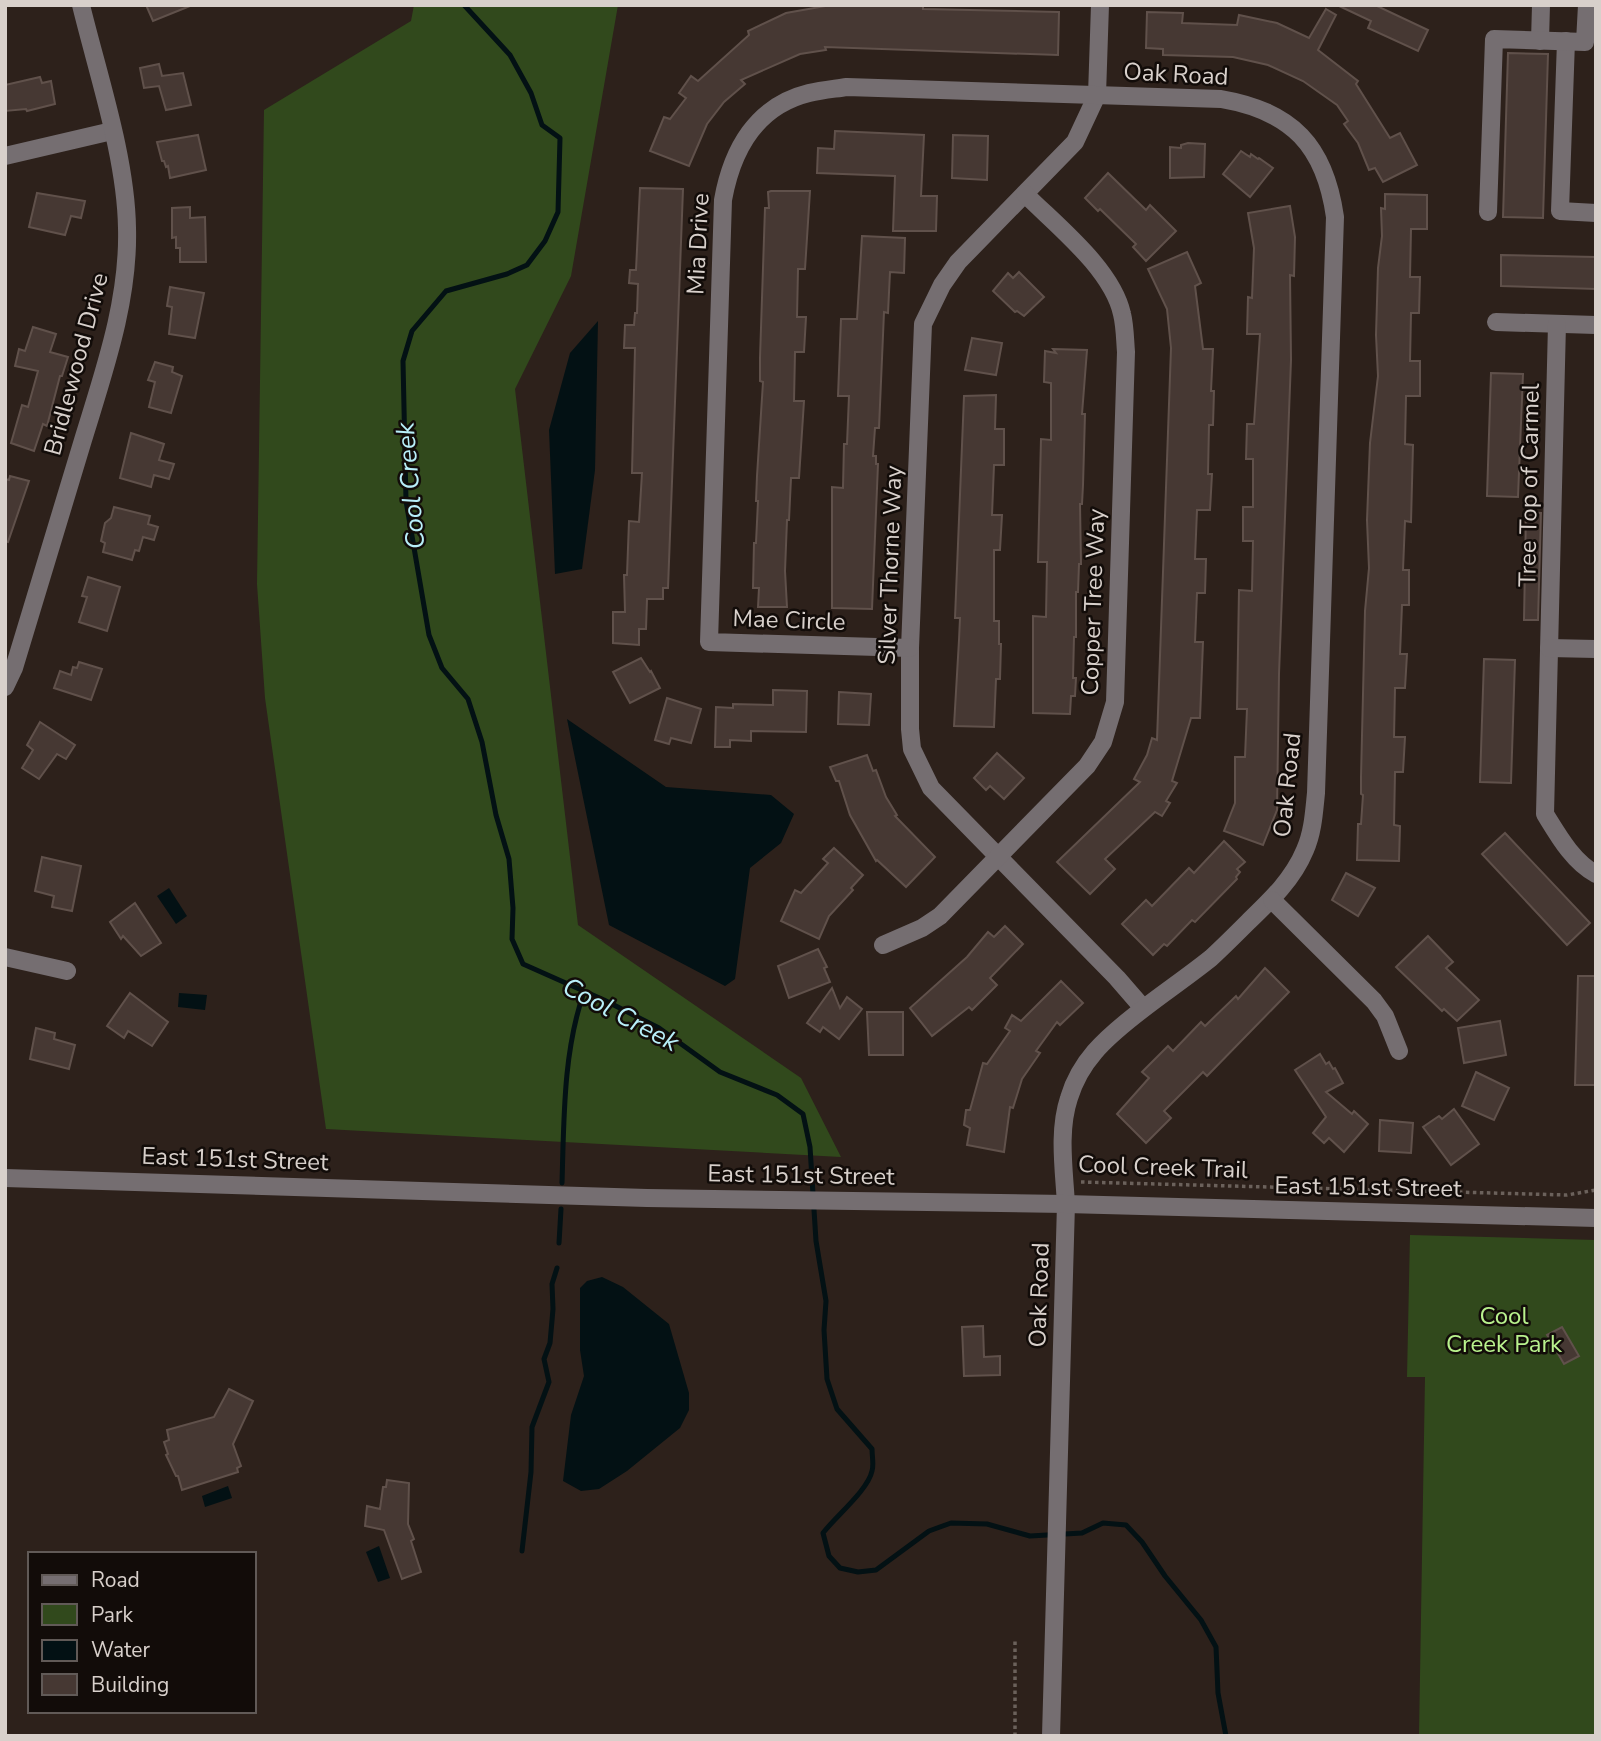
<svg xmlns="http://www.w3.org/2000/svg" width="1601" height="1741" font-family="'Nunito Sans',sans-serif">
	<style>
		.green { fill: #31491c }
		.water { fill: #031114 }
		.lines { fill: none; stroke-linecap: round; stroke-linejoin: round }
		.stream { stroke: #031114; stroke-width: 5 }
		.building { fill: #463833; stroke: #60514b; stroke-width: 2 }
		.path { stroke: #6b615b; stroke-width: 3.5; stroke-dasharray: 3.5 3.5; stroke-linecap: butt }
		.minor { stroke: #756e71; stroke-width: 18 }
		.labels { text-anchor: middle; stroke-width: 5; stroke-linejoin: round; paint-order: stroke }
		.street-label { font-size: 24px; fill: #d8d0cb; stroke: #120c09 }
		.park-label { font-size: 24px; fill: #b9f28d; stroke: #120c09 }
		.water-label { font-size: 26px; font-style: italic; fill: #b8eff9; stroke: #120c09 }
	</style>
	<rect width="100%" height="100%" fill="#2d211b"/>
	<g class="green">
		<polygon points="414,5 618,5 571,276 515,389 578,925 801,1078 841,1157 326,1129 265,698 257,584 264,110 411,21"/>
		<polygon points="1410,1235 1596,1240 1596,1736 1419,1736 1425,1377 1407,1377"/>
	</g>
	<g class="water">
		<polygon points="598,321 595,470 582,569 555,574 549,430 570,353"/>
		<polygon points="567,719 666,787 771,795 794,814 781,843 750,868 735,979 725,986 609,925"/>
		<polygon points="169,888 187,916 176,924 157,896"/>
		<polygon points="179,993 207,995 205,1010 178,1007"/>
		<polygon points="602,1277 623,1287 669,1324 689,1393 689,1410 680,1428 627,1471 599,1489 581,1491 563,1481 571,1415 584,1376 580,1350 580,1288 587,1281"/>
		<polygon points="228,1486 232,1498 205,1507 202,1496"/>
		<polygon points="379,1546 390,1578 378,1582 366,1552"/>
	</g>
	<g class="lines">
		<g class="stream">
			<path d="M 464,5 L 510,55 L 531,93 L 542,125 L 560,138 L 558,212 L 545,241 L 527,265 L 507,274 L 446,291 L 412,331 L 403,361 L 406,501 L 429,635 L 442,668 L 468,699 L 482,742 L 496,815 L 509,859 L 513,908 L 512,939 L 523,964 L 604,1000 L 659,1028 L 720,1072 L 777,1095 L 803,1114 L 810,1147 L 816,1241 L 826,1301 L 824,1330 L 827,1379 L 837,1409 L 872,1449 C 872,1456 874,1465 872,1471 C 868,1490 836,1516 823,1533 L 829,1556 L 840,1568 L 858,1572 L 876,1570 L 929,1531 L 951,1523 L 987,1524 L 1030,1536 L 1082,1533 L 1103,1523 L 1126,1525 L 1142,1542 L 1165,1576 L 1201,1620 L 1216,1647 L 1218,1693 L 1226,1736"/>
			<path d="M 562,1183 C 564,1120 563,1052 584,992"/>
			<polyline points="559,1243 561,1209"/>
			<polyline points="522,1551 531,1472 532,1427 549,1382 544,1359 550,1343 553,1309 552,1284 557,1268"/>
		</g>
	</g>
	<g class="building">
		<polygon points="146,5 190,5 190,6 153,21"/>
		<polygon points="831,5 923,5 923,9 1059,12 1058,55 825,47 826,50 800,54 741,80 745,84 724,102 707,124 689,166 650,151 664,117 670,119 686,98 679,93 691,76 698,81 749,35 748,31 786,13"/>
		<polygon points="1337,5 1375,5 1428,30 1418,51 1368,28 1371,21"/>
		<polygon points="1326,9 1336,15 1318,50 1358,81 1356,84 1390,138 1400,133 1417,165 1383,182 1375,168 1369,170 1358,143 1344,124 1348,121 1337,105 1303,81 1268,65 1233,57 1163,55 1163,49 1146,48 1147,12 1183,13 1182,23 1237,25 1239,15 1277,23 1309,38"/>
		<polygon points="1508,53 1548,54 1543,218 1503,217"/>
		<polygon points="159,64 162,76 183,73 191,105 166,110 159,86 144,88 140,68"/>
		<polygon points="40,77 42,83 51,81 55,104 27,111 26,109 5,111 5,85"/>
		<polygon points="835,131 924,135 921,196 937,196 936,231 893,231 895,176 817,173 818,148 834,149"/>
		<polygon points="198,135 206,170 170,178 168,166 166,167 164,161 162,161 157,142"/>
		<polygon points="953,135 988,136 987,180 952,178"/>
		<polygon points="1188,143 1205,144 1204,177 1170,178 1170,147 1181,148 1181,145"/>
		<polygon points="1241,151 1250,157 1251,154 1258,159 1259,158 1273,168 1250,197 1223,174"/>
		<polygon points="1108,173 1146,210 1150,205 1176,231 1146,261 1133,247 1136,244 1100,209 1098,211 1085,198"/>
		<polygon points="640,188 683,189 668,588 663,588 663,599 647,599 646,629 639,629 639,645 613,643 613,612 625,612 624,575 627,575 629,521 639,522 642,473 632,473 635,348 624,348 625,325 634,325 635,313 637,313 638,284 629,283 630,270 636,270"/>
		<polygon points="771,191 810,191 805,269 798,269 797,317 806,317 804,352 795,352 794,401 804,401 799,478 791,478 789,520 787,520 785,571 787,607 758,607 759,588 753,588 754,543 756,543 758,501 756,501 757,476 763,382 760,381 760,358 765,208 769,208 768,192"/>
		<polygon points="37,193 85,201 81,218 71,216 65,235 29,227"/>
		<polygon points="1385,194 1427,195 1427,229 1411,229 1410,277 1420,277 1419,313 1411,313 1410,361 1420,361 1420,396 1406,396 1405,444 1413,445 1411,522 1405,521 1403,570 1409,570 1409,605 1402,605 1400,654 1407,654 1405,688 1395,688 1394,737 1405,737 1403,772 1395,772 1394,825 1400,826 1399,861 1357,860 1358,824 1361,824 1363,795 1361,794 1361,777 1365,611 1369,568 1367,520 1370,443 1378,376 1376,335 1378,268 1382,236 1381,208 1385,209"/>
		<polygon points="1290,206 1295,237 1294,276 1290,275 1291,360 1279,674 1277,810 1263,845 1224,831 1235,803 1235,757 1245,757 1247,709 1237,709 1239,590 1252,591 1253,541 1243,541 1243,507 1253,507 1253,459 1246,459 1247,424 1254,424 1260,334 1247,334 1248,297 1252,298 1254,248 1248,213"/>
		<polygon points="190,207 190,218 205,217 206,262 180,262 180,248 176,248 176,237 172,238 172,208"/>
		<polygon points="862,236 905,238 904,273 890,272 888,313 884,312 879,428 875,428 873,456 876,456 876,464 878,464 872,609 832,608 832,487 843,488 844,444 847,444 849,396 838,396 841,319 857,319"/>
		<polygon points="1187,252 1201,283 1195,286 1203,349 1213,349 1211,391 1214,391 1213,425 1209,425 1208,474 1212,474 1210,510 1197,510 1195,559 1206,559 1205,593 1197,593 1195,642 1203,642 1200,718 1191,718 1172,781 1177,783 1166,801 1170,803 1162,816 1155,812 1105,859 1115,869 1090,894 1057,862 1140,782 1134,779 1147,755 1152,738 1157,740 1171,348 1167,309 1148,269"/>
		<polygon points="1501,255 1596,257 1596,289 1501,286"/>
		<polygon points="1019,272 1044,297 1024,316 1017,311 1015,312 993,291 1008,273 1013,278"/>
		<polygon points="170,287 204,293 195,338 169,334 172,307 167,306"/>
		<polygon points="33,327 56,334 50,352 68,357 62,376 60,376 47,426 43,424 34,451 11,443 22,405 28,407 38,371 15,366 19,349 25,351"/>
		<polygon points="972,338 1002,343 996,375 965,370"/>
		<polygon points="1053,349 1087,350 1082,414 1085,414 1083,485 1082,504 1080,504 1081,564 1079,564 1078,592 1076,592 1076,637 1074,637 1073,678 1076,678 1075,696 1071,696 1070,714 1033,713 1033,616 1046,617 1047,562 1038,562 1041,439 1051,440 1051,383 1044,382 1045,351 1056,353"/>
		<polygon points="155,362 173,367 172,372 182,376 171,413 149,407 155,382 148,380"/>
		<polygon points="1491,373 1523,374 1518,497 1487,496"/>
		<polygon points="996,395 995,429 1004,429 1004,465 994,465 992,515 1002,515 1000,550 994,550 994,621 999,621 999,644 1001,644 1000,679 996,679 994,727 954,726 959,640 960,618 955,618 964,396"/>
		<polygon points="131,433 164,444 159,460 174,464 169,479 154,475 151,487 120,478"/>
		<polygon points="10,476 29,481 8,542 5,541 5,479 9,480"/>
		<polygon points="114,507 150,516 148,524 158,527 154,540 143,537 139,551 135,550 132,560 103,552 105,543 101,541 105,523 111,518"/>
		<polygon points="1526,512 1541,513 1538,620 1524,620"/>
		<polygon points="88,577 120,587 107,631 79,622 87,597 82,596"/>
		<polygon points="641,658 650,672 651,671 660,688 630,703 613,672"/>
		<polygon points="1484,659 1515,660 1511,783 1480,782"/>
		<polygon points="79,662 102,669 91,700 54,688 60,671 71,675 73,667 77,668"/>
		<polygon points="773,690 807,691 806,732 751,731 751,741 730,740 730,747 715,747 716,707 733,708 733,704 773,705"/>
		<polygon points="839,692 871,694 869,725 838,724"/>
		<polygon points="667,698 701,709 691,743 671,738 669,744 655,740"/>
		<polygon points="40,722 75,745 66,759 57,754 39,779 22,768 33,750 27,745"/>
		<polygon points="997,753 1024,778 1004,799 990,786 986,790 974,778"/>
		<polygon points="867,755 873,771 876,770 886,797 897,815 895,816 935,857 906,887 877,860 876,861 850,815 839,781 836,781 830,767"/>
		<polygon points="1505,833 1590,923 1567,945 1482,854"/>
		<polygon points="1224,841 1245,862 1237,869 1240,872 1236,877 1237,879 1195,922 1192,920 1167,946 1164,944 1153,955 1122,924 1146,900 1152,906 1189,868 1194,873"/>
		<polygon points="834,848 863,875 851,888 853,890 829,916 819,939 781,921 795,890 801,893 828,863 823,859"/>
		<polygon points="42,857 81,866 72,911 52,907 54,896 35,891"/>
		<polygon points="1346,873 1375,888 1358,916 1332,900"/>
		<polygon points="135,903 161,943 141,956 123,936 121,939 110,922"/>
		<polygon points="1005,926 1023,944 990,978 997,985 972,1010 969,1007 932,1036 910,1008 967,957 988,932 994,937"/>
		<polygon points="1428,936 1453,962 1446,968 1479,1000 1457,1021 1444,1009 1442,1011 1396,967"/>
		<polygon points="818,949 827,967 824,968 830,982 789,998 778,966"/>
		<polygon points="1265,968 1289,992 1207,1076 1203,1072 1164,1111 1171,1118 1146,1143 1117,1114 1149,1078 1142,1072 1168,1046 1173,1051 1201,1022 1205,1026 1236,996 1238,999"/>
		<polygon points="1578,976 1596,976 1596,1085 1575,1085"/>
		<polygon points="1061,981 1083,1003 1060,1025 1057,1022 1036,1051 1040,1053 1022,1079 1013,1108 1010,1107 1004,1152 967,1145 970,1128 964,1125 966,1110 970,1110 983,1063 987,1064 1010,1031 1005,1028 1012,1015 1021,1021"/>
		<polygon points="832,988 840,1008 847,997 862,1009 839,1039 823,1027 820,1032 807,1023"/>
		<polygon points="130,993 168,1022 152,1046 128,1031 124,1038 107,1026"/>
		<polygon points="867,1012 903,1012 903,1055 869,1055"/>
		<polygon points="1500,1021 1506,1055 1464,1063 1458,1028"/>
		<polygon points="36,1028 55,1033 54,1039 75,1045 69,1069 30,1059"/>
		<polygon points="1320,1054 1326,1064 1329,1062 1333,1069 1335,1068 1343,1083 1326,1092 1352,1114 1354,1111 1368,1124 1344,1152 1329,1138 1324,1143 1313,1133 1326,1117 1295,1070"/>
		<polygon points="1476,1072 1509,1088 1494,1120 1462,1106"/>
		<polygon points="1454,1109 1479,1144 1451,1165 1423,1127 1439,1116 1442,1119"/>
		<polygon points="1380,1120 1413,1123 1411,1153 1379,1151"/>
		<polygon points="983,1326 984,1357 1000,1356 1000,1375 964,1376 962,1327"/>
		<polygon points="1562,1327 1579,1356 1564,1364 1547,1335"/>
		<polygon points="229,1389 253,1401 233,1444 241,1466 237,1468 238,1472 182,1490 178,1476 176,1476 166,1455 168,1454 164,1442 169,1440 167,1430 214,1417"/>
		<polygon points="387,1480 409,1483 408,1524 414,1539 411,1541 421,1572 402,1579 384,1530 365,1526 367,1506 380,1509 383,1487 386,1487"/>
	</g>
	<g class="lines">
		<g class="path">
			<polyline points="1081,1182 1567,1195 1596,1190"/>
			<polyline points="1015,1736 1015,1641"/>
		</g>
		<g class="minor">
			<polyline points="1100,5 1097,95 1075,142 958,262 942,285 923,324 910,648 910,729 912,749 931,788 1117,978 1143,1008"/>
			<polyline points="1540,41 1541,5"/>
			<polyline points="1566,41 1560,211 1596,213"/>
			<polyline points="5,156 112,131"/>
			<polyline points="1488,212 1494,39 1585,42 1587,5"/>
			<polyline points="1496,322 1596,325"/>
			<path d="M 1557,324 L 1545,814 C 1558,835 1573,862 1596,874"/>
			<path d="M 910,648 L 709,642 L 723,200 C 732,150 756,106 809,93 C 822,90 834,89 847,87 L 1221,99 C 1292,111 1325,146 1335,217 L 1316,793 C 1314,812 1313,832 1305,850 C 1293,879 1271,900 1249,921 C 1237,933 1224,946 1211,958 C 1186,978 1159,996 1134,1016 C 1105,1039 1080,1061 1069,1098 C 1058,1131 1064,1169 1066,1204 L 1051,1736"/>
			<polyline points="1549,648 1596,649"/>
			<path d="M 5,687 L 14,668 C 37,592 60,516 83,440 C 104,371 129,301 127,228 C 126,157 98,75 81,5"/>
			<polyline points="1272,900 1374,1001 1385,1016 1399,1051"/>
			<path d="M 883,945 L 922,928 L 940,916 L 1087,766 L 1103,742 L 1115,702 L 1126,352 C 1125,340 1125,326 1122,314 C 1112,269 1057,226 1025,194"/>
			<polyline points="5,957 67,971"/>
			<polyline points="5,1178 647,1198 1066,1204 1596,1218"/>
		</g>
	</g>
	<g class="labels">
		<g class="street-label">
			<text transform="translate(1176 74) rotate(3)" y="8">Oak Road</text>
			<text transform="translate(698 244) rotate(-87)" y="8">Mia Drive</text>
			<text transform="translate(76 364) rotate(-75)" y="8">Bridlewood Drive</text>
			<text transform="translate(1529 485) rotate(-89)" y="8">Tree Top of Carmel</text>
			<text transform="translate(890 565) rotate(-88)" y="8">Silver Thorne Way</text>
			<text transform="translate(1093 602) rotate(-88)" y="8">Copper Tree Way</text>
			<text transform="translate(789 620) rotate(2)" y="8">Mae Circle</text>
			<text transform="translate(1287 785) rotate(-84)" y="8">Oak Road</text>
			<text transform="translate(235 1159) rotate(2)" y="8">East 151st Street</text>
			<text transform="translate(1163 1167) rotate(2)" y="8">Cool Creek Trail</text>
			<text transform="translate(801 1175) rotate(1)" y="8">East 151st Street</text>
			<text transform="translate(1368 1187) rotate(1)" y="8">East 151st Street</text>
			<text transform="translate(1039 1295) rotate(-88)" y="8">Oak Road</text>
		</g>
		<g class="park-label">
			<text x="1504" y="1324">Cool<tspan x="1504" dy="28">Creek Park</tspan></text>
		</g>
		<g class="water-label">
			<text transform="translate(410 486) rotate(-95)" y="9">Cool Creek</text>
			<text transform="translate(621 1014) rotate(28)" y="9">Cool Creek</text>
		</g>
	</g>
	<rect width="1601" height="1741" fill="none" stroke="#d8d0cb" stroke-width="14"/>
	<rect x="28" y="1552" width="228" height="161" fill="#120c09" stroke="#615a57" stroke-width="2"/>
	<rect x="42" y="1575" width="35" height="10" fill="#756e71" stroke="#615a57" stroke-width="2"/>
	<text x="91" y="1587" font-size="21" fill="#d8d0cb">Road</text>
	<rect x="42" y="1604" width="35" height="21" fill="#31491c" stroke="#615a57" stroke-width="2"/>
	<text x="91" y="1622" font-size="21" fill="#d8d0cb">Park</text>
	<rect x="42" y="1640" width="35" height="21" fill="#031114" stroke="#615a57" stroke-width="2"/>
	<text x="91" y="1657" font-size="21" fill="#d8d0cb">Water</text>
	<rect x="42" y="1674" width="35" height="21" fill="#463833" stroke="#615a57" stroke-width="2"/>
	<text x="91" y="1692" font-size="21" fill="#d8d0cb">Building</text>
</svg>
